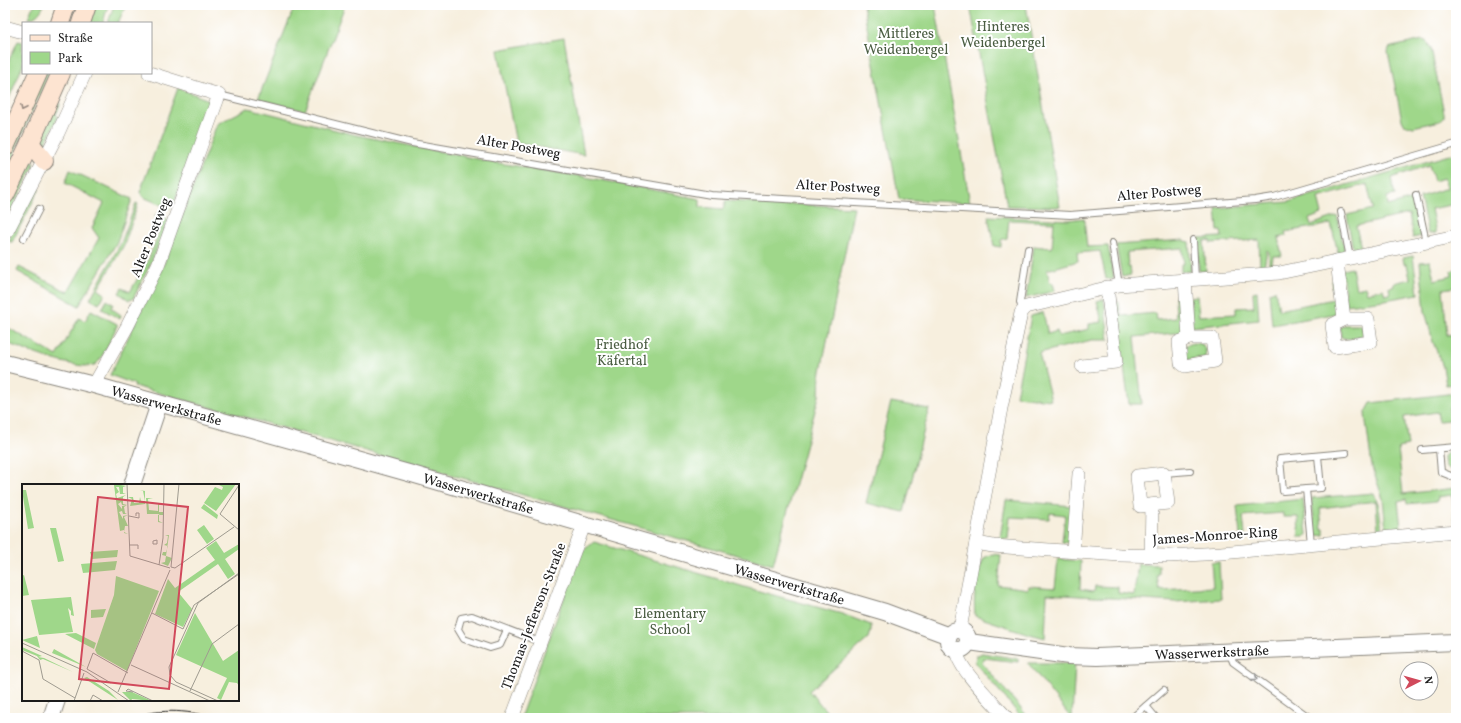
<svg xmlns="http://www.w3.org/2000/svg" width="1461" height="723" font-family="Vollkorn,serif">
	<style>
		.green { fill: #9fd78a; stroke: #5e7a53 }
		.lines { fill: none; stroke-linecap: round; stroke-linejoin: round }
		.service-casing { stroke: #8a867d; stroke-width: 8 }
		.minor-casing { stroke: #8a867d; stroke-width: 14 }
		.tertiary-casing { stroke: #8a867d; stroke-width: 18 }
		.secondary-casing { stroke: #8a867d; stroke-width: 20 }
		.service { stroke: #fff; stroke-width: 6 }
		.minor { stroke: #fff; stroke-width: 13 }
		.tertiary { stroke: #fff; stroke-width: 16 }
		.secondary { stroke: #fde4d1; stroke-width: 18 }
		.tram { stroke: #1c1c1c; stroke-width: 1 }
		.oneway { stroke: #988a80 }
		.oneway2 { stroke: #999 }
		.labels { text-anchor: middle; stroke-width: 4; stroke-linejoin: round; paint-order: stroke }
		.park-label { font-size: 14px; fill: #4a5d42; stroke: #fff }
		.street-label { font-size: 14px; fill: #1c1c1c; stroke: #fff }
		.inset-road { fill: none; stroke: #9f9b90; stroke-width: 1 }
		.view { fill: #d1495b; fill-opacity: 0.15; stroke: #d1495b; stroke-width: 2 }
		.inset-edge { fill: none; stroke: #1c1c1c; stroke-width: 2 }
	</style>
	<rect width="100%" height="100%" fill="#fff"/>
	<filter id="ink" filterUnits="userSpaceOnUse"><feTurbulence type="fractalNoise" baseFrequency=".025" numOctaves="2"/><feDisplacementMap in="SourceGraphic" scale="8" xChannelSelector="R" yChannelSelector="G"/><feConvolveMatrix kernelMatrix="1 2 1 2 8 2 1 2 1" color-interpolation-filters="sRGB"/></filter>
	<filter id="wash" filterUnits="userSpaceOnUse"><feTurbulence type="fractalNoise" baseFrequency=".012" numOctaves="4" result="noise"/><feDisplacementMap in="SourceGraphic" scale="16" xChannelSelector="R" yChannelSelector="G"/><feGaussianBlur stdDeviation="0.9" result="paint"/><feColorMatrix in="noise" values="0 0 0 0 0 0 0 0 0 0 0 0 0 0 0 0 0 1.4 0 .05"/><feComposite in="paint" operator="in"/></filter>
	<g filter="url(#wash)">
		<rect width="100%" height="100%" fill="#f7efde"/>
		<g class="green">
			<path d="M 36,5 L 44,5 C 40,13 37,17 28,19 L 32,8 Z"/>
			<polygon points="93,5 108,5 103,23 87,23"/>
			<polygon points="114,5 126,5 118,23 108,23"/>
			<polygon points="295,5 345,5 305,111 258,99"/>
			<polygon points="863,5 935,5 970,203 899,199"/>
			<polygon points="970,5 1026,5 1060,207 1007,206"/>
			<polygon points="564,38 584,155 516,143 498,50"/>
			<polygon points="1423,40 1427,42 1431,49 1444,113 1444,117 1440,121 1413,127 1404,124 1402,120 1388,52 1389,48 1392,47"/>
			<polygon points="18,41 22,42 23,65 5,108 5,68"/>
			<polygon points="44,73 49,73 20,138 5,178 5,159"/>
			<polygon points="178,88 209,100 211,105 173,206 169,208 143,197 140,192"/>
			<polygon points="59,103 60,105 56,115 58,117 42,150 39,141 53,111"/>
			<polygon points="248,108 356,135 498,163 580,176 700,199 700,207 723,209 726,201 854,207 820,376 819,396 773,565 134,386 134,384 110,375 165,261 217,124"/>
			<polygon points="1456,153 1456,204 1431,209 1436,233 1428,234 1420,197 1447,188 1444,178 1434,181 1429,165 1391,178 1395,195 1387,197 1388,206 1413,199 1421,236 1413,238 1409,214 1356,226 1361,248 1353,250 1347,215 1373,209 1367,184 1318,198 1322,214 1309,219 1311,225 1337,216 1345,251 1338,253 1331,224 1285,232 1286,236 1278,238 1282,256 1273,256 1272,265 1269,265 1269,252 1267,250 1264,267 1260,267 1259,240 1210,243 1210,240 1204,241 1206,271 1199,271 1197,241 1199,238 1222,237 1221,231 1218,231 1216,208 1288,202"/>
			<polygon points="31,155 34,166 5,222 5,206"/>
			<polygon points="70,170 132,199 117,242 79,306 17,271 19,267 68,292 99,238 92,228 104,203 65,183"/>
			<polygon points="37,186 39,190 12,242 10,242 9,239"/>
			<polygon points="136,203 138,204 124,245 98,289 105,294 99,304 90,299 121,243"/>
			<polygon points="157,213 166,218 168,221 152,261 133,299 129,300 119,293 122,288 130,292 149,258 163,222 155,217"/>
			<polygon points="988,216 1068,220 1084,218 1087,247 1108,246 1114,278 1106,279 1100,251 1077,253 1078,261 1047,270 1050,283 1053,283 1055,291 1026,298 1034,246 1052,248 1054,222 1009,220 1007,238 1001,240 1001,247 994,246"/>
			<polygon points="1183,240 1189,242 1191,271 1181,272 1181,264 1184,264 1182,248 1127,252 1128,267 1130,267 1131,275 1122,277 1116,245"/>
			<polygon points="1413,256 1418,294 1385,300 1346,305 1342,270 1352,268 1356,289 1365,287 1367,293 1383,289 1385,295 1390,294 1389,287 1394,286 1394,283 1410,279 1407,264 1404,264 1403,258"/>
			<polygon points="1430,261 1434,280 1452,276 1451,271 1456,269 1456,287 1443,289 1447,335 1456,334 1456,384 1446,385 1443,367 1433,342 1425,311 1420,262"/>
			<polygon points="1331,281 1335,281 1339,313 1272,325 1269,292 1275,290 1279,310 1334,299"/>
			<polygon points="1257,291 1259,320 1192,327 1190,297 1197,296 1199,316 1236,314 1236,308 1254,307 1253,292"/>
			<polygon points="1182,296 1185,332 1135,337 1142,404 1129,404 1115,302 1119,302 1121,316 1156,313 1157,320 1176,318 1175,297"/>
			<polygon points="1104,299 1109,340 1092,340 1039,353 1051,400 1016,396 1031,316 1043,312 1048,334 1057,331 1059,336 1089,329 1089,324 1102,322 1097,301"/>
			<polygon points="107,300 113,304 111,308 121,315 120,319 102,309"/>
			<path d="M 91,310 L 117,324 L 117,326 C 113,334 102,360 96,364 C 83,373 20,349 5,342 L 5,326 L 57,356 L 79,318 L 85,321 Z"/>
			<path d="M 1344,325 L 1361,325 L 1363,331 L 1362,336 C 1355,339 1348,340 1341,337 L 1340,327 Z"/>
			<polygon points="1193,343 1202,344 1206,351 1205,357 1186,360 1184,346"/>
			<polygon points="1456,393 1456,407 1449,408 1450,420 1439,421 1437,412 1404,417 1408,446 1398,448 1403,494 1456,488 1456,523 1455,523 1452,495 1438,497 1437,501 1407,504 1406,499 1398,501 1401,528 1386,529 1383,499 1372,467 1365,414 1371,403"/>
			<polygon points="891,402 929,409 904,512 866,503"/>
			<path d="M 1456,451 L 1456,471 C 1446,468 1444,468 1444,456 L 1449,452 Z"/>
			<polygon points="1374,493 1379,506 1382,530 1378,530 1376,501 1320,508 1322,529 1324,529 1324,535 1315,536 1312,498"/>
			<polygon points="1303,499 1307,534 1305,537 1299,537 1298,517 1283,517 1283,513 1243,516 1245,535 1240,535 1237,506"/>
			<polygon points="1006,500 1073,506 1070,543 1062,542 1065,515 1050,513 1049,519 1010,517 1008,539 1000,538"/>
			<polygon points="594,542 748,588 842,614 871,625 871,631 869,638 809,691 832,718 520,718 581,552"/>
			<path d="M 992,554 L 1001,555 L 998,585 L 1028,589 L 1029,586 L 1055,588 L 1058,559 L 1081,561 L 1080,589 L 1094,591 L 1095,586 L 1118,587 L 1118,593 L 1134,595 L 1138,564 L 1159,565 L 1159,574 L 1157,575 L 1159,590 L 1213,587 L 1211,562 L 1219,562 L 1221,599 L 1175,602 L 1047,594 L 1045,638 L 1026,633 L 975,616 C 973,596 976,576 984,558 Z"/>
			<polygon points="982,653 1018,659 1018,662 984,658 982,663 1029,718 1022,718 975,662 976,656"/>
			<polygon points="1028,663 1075,663 1072,718 1071,718"/>
		</g>
	</g>
	<g filter="url(#ink)">
		<g class="lines">
			<defs>
				<g id="service">
					<polyline points="219,95 412,143 711,195 1070,215 1255,200 1274,197 1456,144"/>
					<polyline points="1416,195 1426,242"/>
					<polyline points="1341,212 1350,258"/>
					<polyline points="24,238 39,209"/>
					<polyline points="1193,240 1195,279"/>
					<polyline points="1112,243 1119,285"/>
					<polyline points="1022,311 1020,302 1028,249"/>
					<polyline points="1439,449 1441,472 1456,478"/>
					<polyline points="1422,450 1456,447"/>
					<polyline points="1164,473 1190,471"/>
					<polyline points="1306,489 1321,488 1318,456"/>
					<polyline points="1311,544 1306,489 1283,491 1280,459 1346,453"/>
					<polyline points="507,630 500,645 490,648 464,639 458,629 461,618 472,616 540,642"/>
					<polyline points="1229,652 1233,662 1310,718"/>
					<polyline points="1146,706 1156,718"/>
					<polyline points="1132,718 1164,690"/>
				</g>
				<g id="minor">
					<polyline points="5,27 23,32"/>
					<polyline points="5,235 58,133 85,73"/>
					<polyline points="1337,261 1344,319"/>
					<polyline points="1185,280 1189,338"/>
					<polygon points="1344,319 1368,319 1371,342 1335,347 1332,325"/>
					<polygon points="1189,338 1212,338 1215,361 1185,366 1181,363 1179,342"/>
					<polyline points="1082,366 1116,362 1107,287"/>
					<polyline points="94,385 127,327 158,265 219,95 149,73"/>
					<polygon points="1164,473 1168,503 1140,506 1137,476"/>
					<polyline points="976,543 993,546 1120,555 1169,556 1221,553 1456,531"/>
					<polyline points="1073,551 1079,474"/>
					<polyline points="1151,556 1152,505"/>
					<polyline points="960,629 1001,408 1021,313 1026,307 1119,285 1279,273 1456,236"/>
					<path d="M 956,650 C 958,669 994,703 1007,718"/>
					<polyline points="512,718 584,525"/>
				</g>
				<g id="tertiary">
					<path id="s1" d="M 5,363 L 94,385 L 412,474 L 885,612 L 949,636"/>
					<polyline points="132,485 159,404"/>
					<circle cx="958" cy="640" r="10"/>
					<path id="s2" d="M 969,642 L 1069,656 L 1097,657 L 1456,642"/>
					<polyline points="51,718 57,700"/>
				</g>
				<g id="secondary">
					<polyline points="60,23 66,5"/>
					<polyline points="81,23 87,5"/>
					<polyline points="30,143 44,161"/>
					<polyline points="5,147 38,73"/>
					<polyline points="5,195 30,143 61,73"/>
				</g>
			</defs>
			<use href="#service" class="service-casing"/>
			<use href="#minor" class="minor-casing"/>
			<use href="#tertiary" class="tertiary-casing"/>
			<use href="#secondary" class="secondary-casing"/>
			<use href="#service" class="service"/>
			<use href="#minor" class="minor"/>
			<use href="#tertiary" class="tertiary"/>
			<use href="#secondary" class="secondary"/>
			<g class="tram">
				<path d="M 128,718 C 157,709 185,709 214,718"/>
				<polyline points="160,718 173,717 183,718"/>
			</g>
		</g>
		<defs><path id="oneway-chevron" d="M-2-3.5L2.5 0L-2 3.5" fill="none" stroke-width="1.6" stroke-linecap="round" stroke-linejoin="round"/></defs>
		<use class="oneway" href="#oneway-chevron" transform="translate(23 108) rotate(115)"/>
		<use class="oneway2" href="#oneway-chevron" transform="translate(1255 678) rotate(36)"/>
	</g>
	<g class="labels">
		<g class="park-label">
			<text x="1003" y="31">Hinteres<tspan x="1003" dy="16">Weidenbergel</tspan></text>
			<text x="906" y="38">Mittleres<tspan x="906" dy="16">Weidenbergel</tspan></text>
			<text x="622" y="349">Friedhof<tspan x="622" dy="16">Käfertal</tspan></text>
			<text x="670" y="618">Elementary<tspan x="670" dy="16">School</tspan></text>
		</g>
		<g class="street-label">
			<text transform="translate(519 146) rotate(10)" y="5">Alter Postweg</text>
			<text transform="translate(838 186) rotate(3)" y="5">Alter Postweg</text>
			<text transform="translate(1159 192) rotate(-5)" y="5">Alter Postweg</text>
			<text transform="translate(150 237) rotate(-68)" y="5">Alter Postweg</text>
			<text dy="5" stroke="none"><textPath href="#s1" startOffset="167">Wasserwerkstraße</textPath></text>
			<text dy="5" stroke="none"><textPath href="#s1" startOffset="491">Wasserwerkstraße</textPath></text>
			<text transform="translate(1215 535) rotate(-4)" y="5">James-Monroe-Ring</text>
			<text dy="5" stroke="none"><textPath href="#s1" startOffset="815">Wasserwerkstraße</textPath></text>
			<text transform="translate(533 616) rotate(-69)" y="5">Thomas-Jefferson-Straße</text>
			<text dy="5" stroke="none"><textPath href="#s2" startOffset="244">Wasserwerkstraße</textPath></text>
		</g>
	</g>
	<g transform="translate(22 484)">
		<rect width="217" height="217" fill="#f7efde"/>
		<path d="M 92,0 L 104,0 L 99,1 L 104,2 L 101,3 L 101,9 L 104,10 L 98,10 L 97,3 L 94,3 L 97,8 L 94,10 L 95,14 L 104,11 L 101,13 L 101,20 L 105,21 L 100,21 L 99,18 L 96,20 L 100,25 L 100,22 L 105,21 L 102,23 L 103,29 L 105,30 L 101,30 L 100,27 L 97,28 L 101,35 L 101,32 L 106,31 L 102,33 L 106,42 L 103,42 L 102,48 L 106,50 L 102,49 L 102,46 L 98,47 L 92,1 L 97,1 ZM 195,0 L 214,0 L 194,27 L 182,19 L 193,3 L 200,6 L 201,3 ZM 0,6 L 4,6 L 12,44 L 6,45 ZM 118,6 L 123,7 L 123,20 L 108,22 L 110,15 L 106,13 L 111,13 L 112,19 L 117,19 L 118,13 L 119,17 L 123,17 L 121,7 ZM 124,14 L 131,14 L 126,15 L 127,26 L 136,27 L 136,20 L 141,20 L 137,21 L 137,28 L 141,28 L 141,31 L 137,31 L 137,37 L 141,39 L 136,38 L 136,31 L 138,30 L 125,30 ZM 182,20 L 196,31 L 195,35 L 179,24 ZM 182,41 L 192,55 L 185,60 L 175,46 ZM 28,44 L 34,44 L 42,77 L 36,78 ZM 143,51 L 147,51 L 144,72 L 150,74 L 146,82 L 139,79 L 143,78 L 144,72 L 140,71 L 141,68 L 144,68 L 146,62 L 142,61 L 145,59 L 146,52 ZM 194,57 L 202,69 L 217,60 L 217,65 L 203,75 L 213,90 L 206,95 L 196,80 L 156,108 L 170,125 L 161,143 L 133,130 L 146,95 L 153,104 L 193,76 L 184,64 ZM 96,66 L 95,73 L 70,75 L 68,68 ZM 95,77 L 93,86 L 61,89 L 59,80 ZM 2,91 L 7,111 L 0,112 L 0,92 ZM 94,92 L 137,107 L 105,187 L 75,170 L 73,166 L 92,111 ZM 49,113 L 52,132 L 49,131 L 49,127 L 46,124 L 51,148 L 17,151 L 9,116 ZM 84,125 L 81,133 L 69,134 L 69,126 ZM 173,129 L 201,177 L 217,166 L 217,202 L 215,199 L 207,198 L 199,216 L 195,214 L 205,194 L 154,171 ZM 54,149 L 74,159 L 72,165 L 43,150 ZM 15,152 L 18,164 L 0,156 ZM 0,163 L 20,172 L 16,173 L 22,174 L 51,188 L 21,175 L 18,176 L 15,172 L 0,166 ZM 32,165 L 64,183 L 30,169 ZM 65,193 L 87,207 L 96,216 L 62,194 ZM 100,208 L 110,208 L 130,217 L 110,215 L 109,217 Z" fill="#9fd78a"/>
		<path class="inset-road" d="M 105,0 L 108,72 L 148,84M 217,1 L 198,30 L 217,46M 107,32 L 117,34 L 117,29 L 114,29 L 114,32M 135,56 L 135,60 L 131,60 L 131,57 ZM 107,61 L 116,61 L 116,65M 137,81 L 141,54 L 142,0M 149,83 L 157,0M 149,83 L 153,84 L 212,43M 130,129 L 161,145 L 172,121 L 217,90M 0,159 L 65,188 L 107,217M 0,167 L 17,176 L 21,195 L 53,214M 109,181 L 188,217M 89,199 L 65,185 L 71,169 L 106,189M 168,207 L 190,160 L 217,140M 96,208 L 148,86M 111,208 L 104,207 L 106,205 L 131,217M 52,217 L 62,189M 68,217 L 71,211 L 81,217M 196,217 L 154,198 L 148,191 L 147,183 L 176,119 L 217,89"/>
		<path class="view" d="M 76,13 L 166,23 L 147,205 L 57,195 Z"/>
		<rect width="217" height="217" class="inset-edge"/>
	</g>
	<rect width="1461" height="723" fill="none" stroke="#fff" stroke-width="20"/>
	<rect x="22" y="22" width="130" height="52" fill="#ffffff" stroke="#a4a4a4"/>
	<rect x="30" y="35" width="20" height="6" fill="#fde4d1" stroke="#a4a4a4"/>
	<text x="58" y="42" font-size="12" fill="#1c1c1c">Straße</text>
	<rect x="30" y="52" width="20" height="12" fill="#9fd78a" stroke="#a4a4a4"/>
	<text x="58" y="62" font-size="12" fill="#1c1c1c">Park</text>
	<g transform="translate(1419 681) rotate(84)"><circle r="19" fill="#ffffff" stroke="#a4a4a4"/>
	<path d="M0-3L7 15L0 10L-7 15Z" fill="#d1495b"/>
	<text y="-6" font-size="11" font-weight="bold" text-anchor="middle" fill="#1c1c1c">N</text>
	</g>
</svg>
